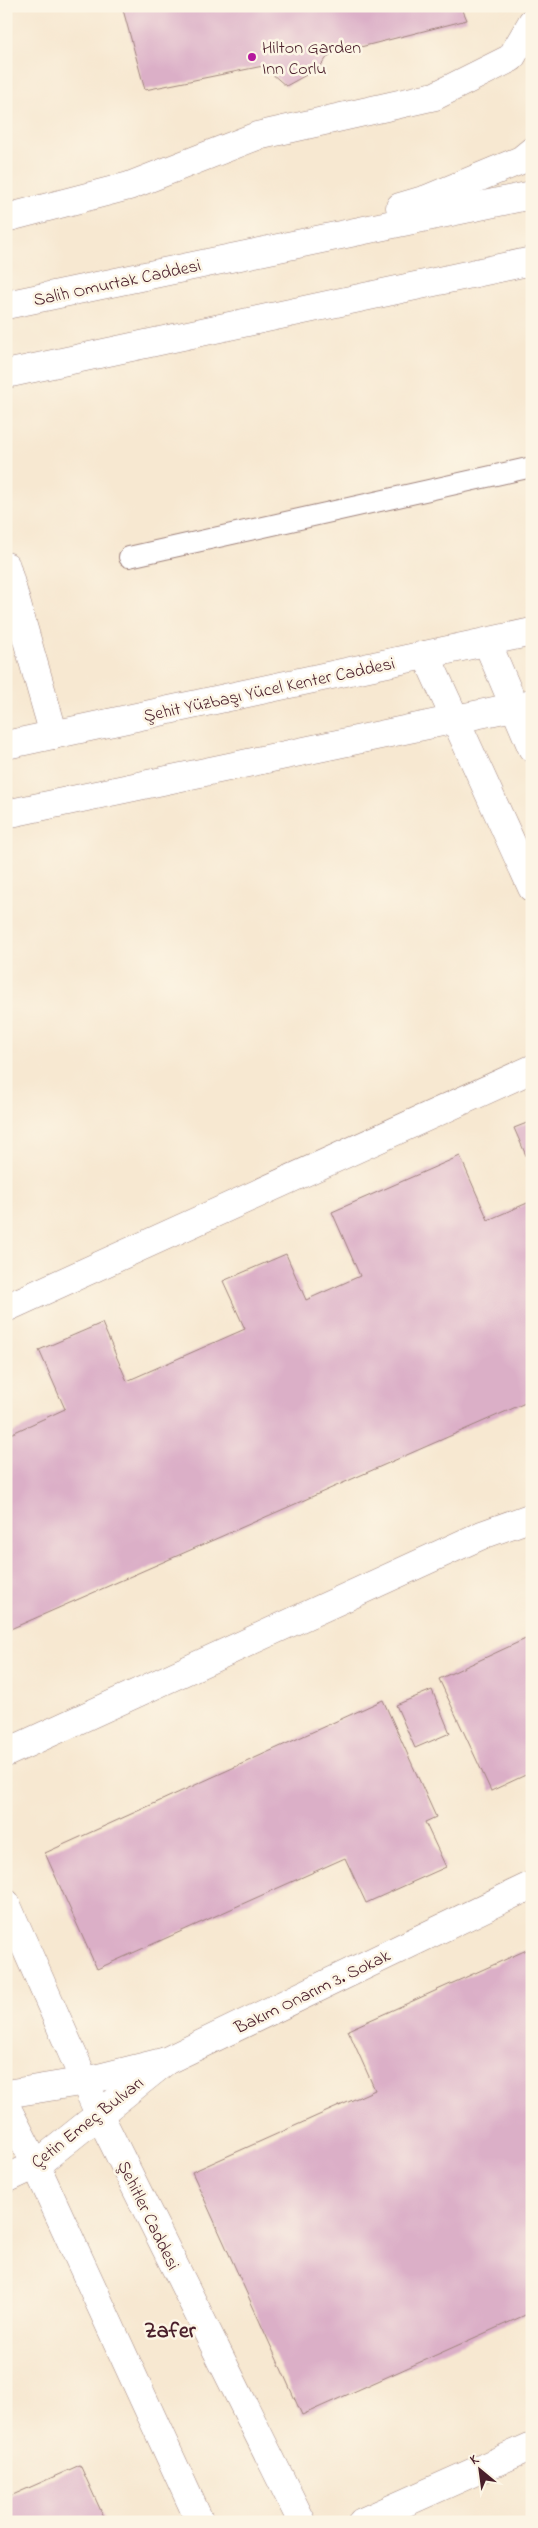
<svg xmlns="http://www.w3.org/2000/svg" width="538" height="2528" font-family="'Indie Flower',sans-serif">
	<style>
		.building { fill: #dbafc7 }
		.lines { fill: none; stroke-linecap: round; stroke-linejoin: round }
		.service-casing { stroke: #a0847e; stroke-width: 22 }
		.minor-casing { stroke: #a0847e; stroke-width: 29 }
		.tertiary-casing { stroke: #a0847e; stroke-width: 29 }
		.primary-casing { stroke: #a0847e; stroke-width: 29 }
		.trunk-casing { stroke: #a0847e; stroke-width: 29 }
		.service { stroke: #fff; stroke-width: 20 }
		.minor { stroke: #fff; stroke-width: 28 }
		.tertiary { stroke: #fff; stroke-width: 28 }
		.primary { stroke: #fff; stroke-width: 28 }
		.trunk { stroke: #fff; stroke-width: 28 }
		.poi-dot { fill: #b5179e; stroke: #fcf5e5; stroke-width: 2 }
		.labels { text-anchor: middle; stroke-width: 5; stroke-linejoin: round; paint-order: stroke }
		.poi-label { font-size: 18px; fill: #4a1f2b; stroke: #fcf5e5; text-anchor: start }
		.street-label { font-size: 18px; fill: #4a1f2b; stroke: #fcf5e5 }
		.district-label { font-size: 22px; font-weight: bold; fill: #4a1f2b; stroke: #fcf5e5 }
	</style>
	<rect width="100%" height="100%" fill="#fcf5e5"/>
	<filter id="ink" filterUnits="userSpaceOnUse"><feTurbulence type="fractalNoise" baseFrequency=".02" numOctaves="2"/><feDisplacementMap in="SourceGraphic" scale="10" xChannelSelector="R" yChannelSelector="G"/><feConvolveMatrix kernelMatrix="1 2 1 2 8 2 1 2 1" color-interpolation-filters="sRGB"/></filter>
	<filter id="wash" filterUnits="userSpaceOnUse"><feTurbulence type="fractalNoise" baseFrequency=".0096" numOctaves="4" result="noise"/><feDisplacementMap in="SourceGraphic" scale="20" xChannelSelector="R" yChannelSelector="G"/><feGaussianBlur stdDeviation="1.12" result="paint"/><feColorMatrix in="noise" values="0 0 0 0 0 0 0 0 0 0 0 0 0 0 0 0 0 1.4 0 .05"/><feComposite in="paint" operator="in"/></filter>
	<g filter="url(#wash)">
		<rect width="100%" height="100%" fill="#f7e8d1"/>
		<g id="blocks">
			<g class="building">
				<polygon points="122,6 461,6 467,20 329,55 319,68 286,86 263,66 145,90"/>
				<polygon points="532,1121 532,1169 514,1128"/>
				<polygon points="460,1156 488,1220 532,1201 532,1400 6,1631 6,1436 65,1409 39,1350 102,1323 127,1381 245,1329 223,1281 286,1254 306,1300 360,1276 332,1212"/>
				<polygon points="532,1636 532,1772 491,1791 439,1679"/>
				<polygon points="432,1690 450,1733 415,1748 396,1705"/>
				<polygon points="383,1700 436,1817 425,1822 446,1867 366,1903 345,1858 97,1969 45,1853"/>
				<polygon points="531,1948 532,2312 302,2415 192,2172 375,2090 348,2030"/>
				<polygon points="80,2465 106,2522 8,2522 6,2498"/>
			</g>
		</g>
	</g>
	<g filter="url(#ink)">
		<use href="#blocks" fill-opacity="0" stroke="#a0847e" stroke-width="1"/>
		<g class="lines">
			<defs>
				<polyline id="service" points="129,557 532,467"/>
				<g id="minor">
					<polyline points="6,218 129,186 257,136 435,96 511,58 532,22"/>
					<polyline points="6,566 54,735"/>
					<polyline points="6,1308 532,1069"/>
					<polyline points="6,1753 482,1535 532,1517"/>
					<polyline points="86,2081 166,2061 532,1885"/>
					<polyline points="362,2522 532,2446"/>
				</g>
				<g id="tertiary">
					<polyline points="487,642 532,748"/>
					<polyline points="426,655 532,888"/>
					<polyline points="6,745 532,632"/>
					<polyline points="6,814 532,703"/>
					<polyline points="6,1903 99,2114 302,2522"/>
					<polyline points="6,2106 36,2165 200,2522"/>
				</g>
				<g id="primary">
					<polyline points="6,2094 86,2081"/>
					<polyline points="6,2179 36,2165 166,2061"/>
				</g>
				<g id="trunk">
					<polyline points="400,207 427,199 521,160 532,151"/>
					<polyline points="6,305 532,195"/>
					<polyline points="6,374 532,261"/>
				</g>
			</defs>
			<use href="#service" class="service-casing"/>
			<use href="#minor" class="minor-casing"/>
			<use href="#tertiary" class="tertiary-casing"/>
			<use href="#primary" class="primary-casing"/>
			<use href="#trunk" class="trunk-casing"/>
			<use href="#service" class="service"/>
			<use href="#minor" class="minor"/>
			<use href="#tertiary" class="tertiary"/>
			<use href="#primary" class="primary"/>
			<use href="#trunk" class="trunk"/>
		</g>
	</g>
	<circle class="poi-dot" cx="252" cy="57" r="5"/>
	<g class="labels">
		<g class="poi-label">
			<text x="262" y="53">Hilton Garden<tspan x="262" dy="21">Inn Corlu</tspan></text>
		</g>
		<g class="street-label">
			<text transform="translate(117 282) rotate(-12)" y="6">Salih Omurtak Caddesi</text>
			<text transform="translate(269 689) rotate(-12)" y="6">Şehit Yüzbaşı Yücel Kenter Caddesi</text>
			<text transform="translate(312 1991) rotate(-26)" y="6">Bakım Onarım 3. Sokak</text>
			<text transform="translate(87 2122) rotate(-38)" y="6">Çetin Emeç Bulvarı</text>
			<text transform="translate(149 2215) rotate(64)" y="6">Şehitler Caddesi</text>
		</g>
		<g class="district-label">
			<text x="170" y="2337">Zafer</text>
		</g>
	</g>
	<rect width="538" height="2528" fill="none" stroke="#fcf5e5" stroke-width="25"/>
	<g transform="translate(480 2470) rotate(331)" stroke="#fcf5e5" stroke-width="4" paint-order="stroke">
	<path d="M0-4L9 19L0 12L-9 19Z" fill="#4a1f2b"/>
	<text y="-8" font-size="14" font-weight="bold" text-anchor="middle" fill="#4a1f2b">K</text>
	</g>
</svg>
